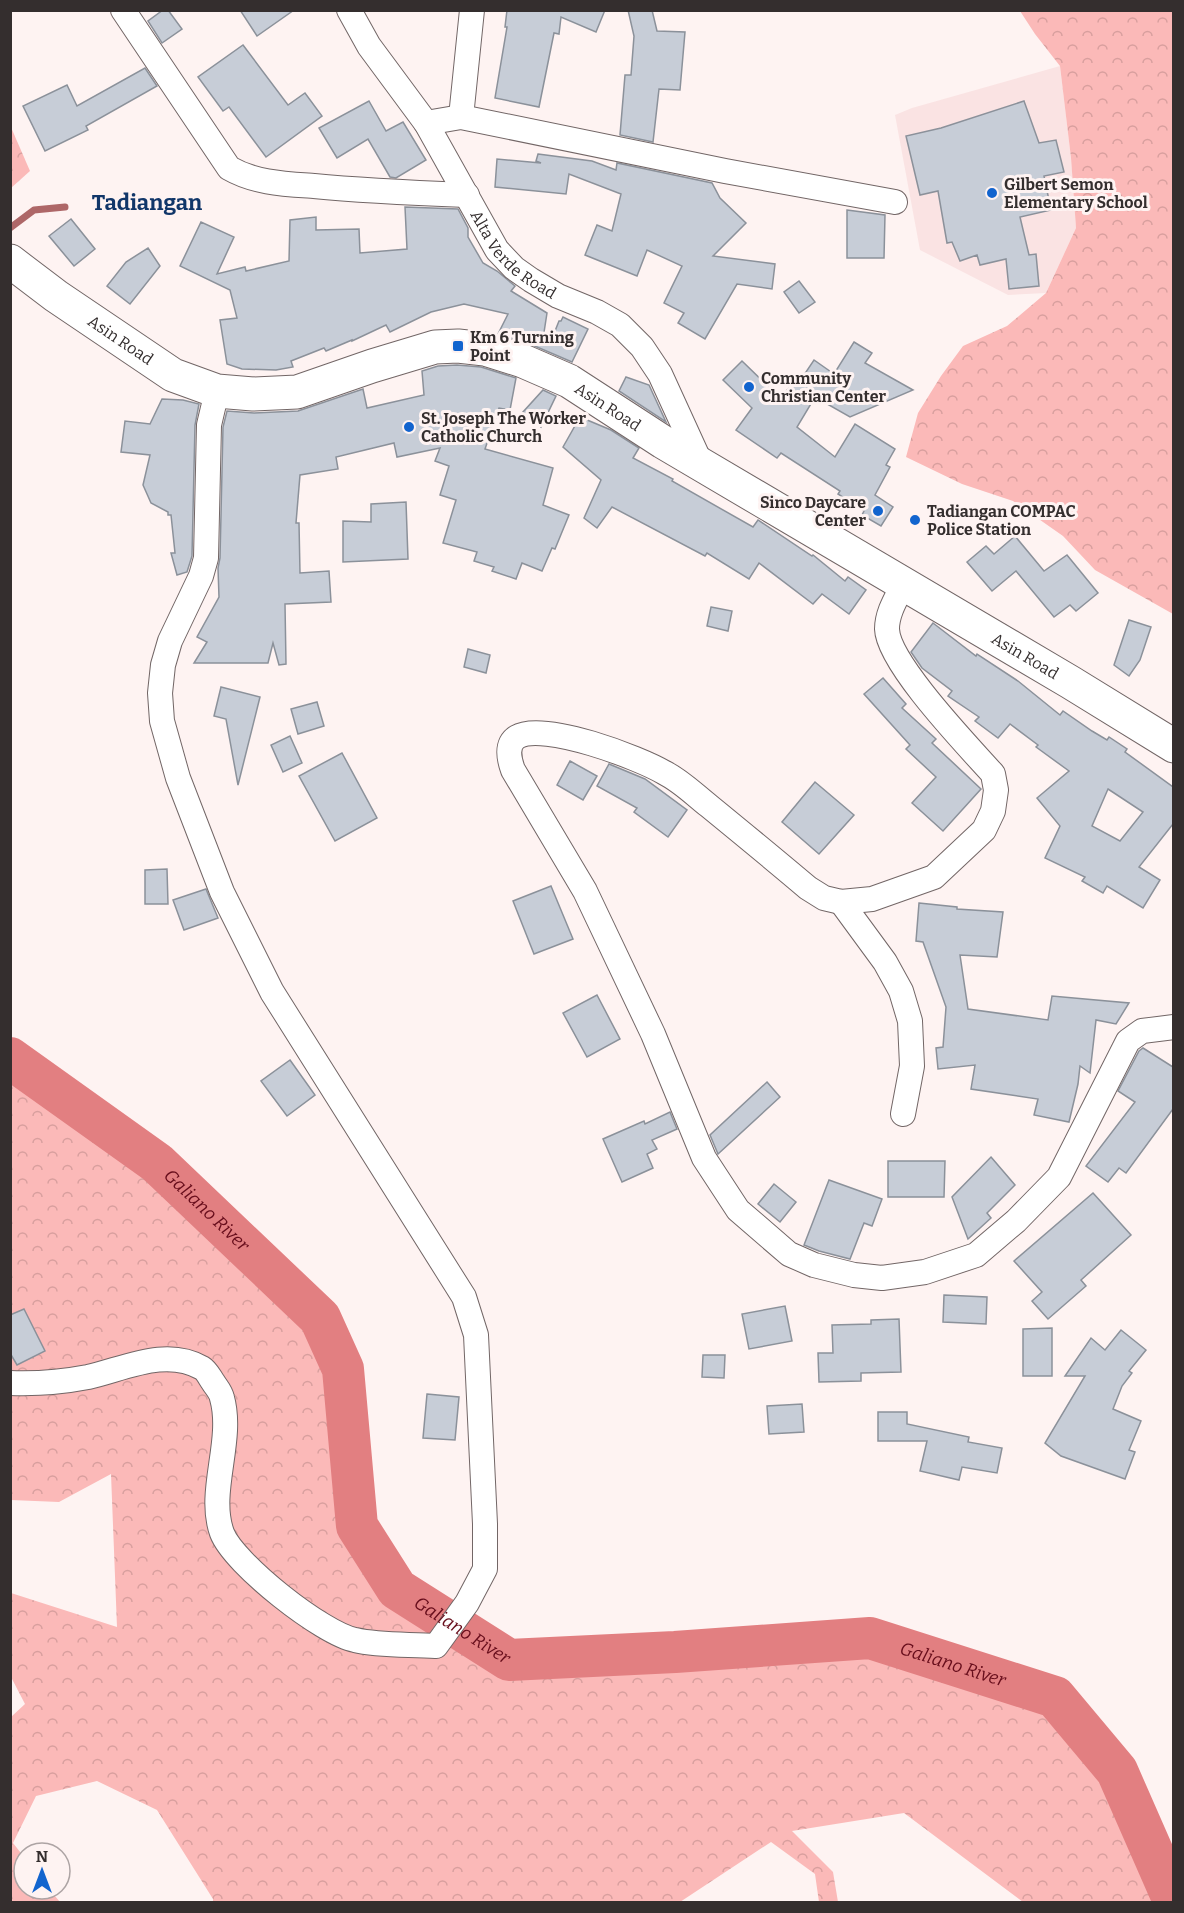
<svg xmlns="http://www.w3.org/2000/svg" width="1184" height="1913" font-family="Bitter,serif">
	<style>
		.built { fill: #fae3e3 }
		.forest { fill: url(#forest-crowns) }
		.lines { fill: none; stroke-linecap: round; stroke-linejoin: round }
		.stream { stroke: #ae6768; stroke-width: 7 }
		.river { stroke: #e27f81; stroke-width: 42 }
		.building { fill: #c7cdd7; stroke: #8b919a; stroke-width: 1.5; fill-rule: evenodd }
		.street-casing { stroke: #726666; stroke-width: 26 }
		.secondary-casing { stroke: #726666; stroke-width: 35 }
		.street { stroke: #fff; stroke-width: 24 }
		.secondary { stroke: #fff; stroke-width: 33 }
		.poi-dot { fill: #1264ce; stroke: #fef3f2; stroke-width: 2 }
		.labels { text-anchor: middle; stroke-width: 6; stroke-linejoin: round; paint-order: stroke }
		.poi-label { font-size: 16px; font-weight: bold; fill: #342e2e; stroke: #fef3f2; text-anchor: start }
		.street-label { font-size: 16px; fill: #342e2e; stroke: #fef3f2 }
		.water-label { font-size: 18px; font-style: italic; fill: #670d1b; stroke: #fef3f2 }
		.district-label { font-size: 22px; font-weight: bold; fill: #113669; stroke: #fef3f2 }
	</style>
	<defs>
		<pattern id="forest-crowns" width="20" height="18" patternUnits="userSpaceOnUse" patternTransform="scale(1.5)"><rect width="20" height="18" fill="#fbb9b8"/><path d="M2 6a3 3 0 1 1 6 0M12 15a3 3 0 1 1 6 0" fill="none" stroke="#d89f9e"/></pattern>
	</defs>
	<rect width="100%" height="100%" fill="#fef3f2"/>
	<polygon class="built" points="1060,66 1071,158 1076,228 1046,293 1008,295 920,250 895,115 912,108"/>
	<g class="forest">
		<polygon points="1020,11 1173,11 1173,614 1095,570 1063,536 1013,501 962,484 906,457 918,413 941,376 963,346 1007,326 1046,293 1076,228 1071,158 1060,66 1035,34"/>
		<polygon points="10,125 30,171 11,188 10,188"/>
		<polygon points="11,1058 157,1163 320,1318 343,1369 357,1526 397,1590 509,1660 675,1652 870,1638 1055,1697 1117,1771 1170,1892 1173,1894 1173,1902 1023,1902 904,1813 792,1831 833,1872 838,1902 819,1902 815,1874 771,1842 680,1902 213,1902 213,1899 157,1810 97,1781 36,1796 13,1843 24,1857 24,1889 49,1889 60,1902 11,1902 11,1717 25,1704 11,1677 11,1593 117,1627 111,1474 59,1502 11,1500"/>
	</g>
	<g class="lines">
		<polyline class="stream" points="10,228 34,210 65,207"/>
		<path class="river" id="s1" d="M 10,1058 L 157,1163 L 320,1318 L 343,1369 L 357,1526 L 397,1589 L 509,1660 L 675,1652 L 870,1638 L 1055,1697 L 1117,1771 L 1170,1892 L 1174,1894"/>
	</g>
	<g class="building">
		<polygon points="163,10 168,10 182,29 162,43 148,21"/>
		<polygon points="240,10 294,10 257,36"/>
		<polygon points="507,10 605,10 596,32 561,17 559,34 554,33 539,107 495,98 507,27 505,27"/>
		<polygon points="628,10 652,10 657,31 685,32 680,90 659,89 653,142 620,135 625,75 631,75 634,36"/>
		<polygon points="243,45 288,105 305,93 322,116 266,157 229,107 223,111 198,77"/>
		<polygon points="145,68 157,86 86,126 88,130 45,151 23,106 67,85 77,106"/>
		<polygon points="369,101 386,131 403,122 426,160 396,178 390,177 368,139 337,158 319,128"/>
		<polygon points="1024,101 1039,143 1056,140 1064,172 1044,176 1051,210 1020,217 1029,255 1036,254 1039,286 1009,289 1006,259 980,265 977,255 960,261 952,242 947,243 938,191 920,195 906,136 941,128"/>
		<polygon points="538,154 592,161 616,170 617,163 712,183 720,198 746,223 713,256 775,264 772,289 737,284 705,339 678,323 684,313 664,303 682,266 647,250 637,276 585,255 597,225 612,231 621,194 569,174 566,194 495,187 497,159 541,163 536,161"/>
		<polygon points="405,207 458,209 468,228 468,237 483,263 497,271 515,286 511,291 547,313 543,339 551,341 559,321 561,321 563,317 588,329 572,362 530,344 498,334 508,314 464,304 431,312 390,332 386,325 352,341 352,340 326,351 324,348 291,361 293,367 276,370 242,369 227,364 220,320 237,318 230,290 180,266 201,222 234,237 217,274 245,267 246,271 289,261 290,220 316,217 316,230 359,229 360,253 407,249"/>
		<polygon points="847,210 885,215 884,258 847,258"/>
		<polygon points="71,219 95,249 74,266 49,236"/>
		<polygon points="148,248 160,266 130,304 107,286 126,262"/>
		<polygon points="799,281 815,302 799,313 784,292"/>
		<polygon points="854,342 872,353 865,363 913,390 850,417 815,397 797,427 835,457 855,424 895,449 886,465 890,467 875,495 893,507 881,526 862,515 864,511 838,494 840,491 781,453 777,458 736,430 752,408 723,380 742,361 780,398 797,379 800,381 814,360 834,374"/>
		<polygon points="457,365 481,367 516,378 510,410 499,408 485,449 553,468 543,505 569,515 555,549 552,548 542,571 522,563 516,579 492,571 494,567 474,561 477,552 443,543 456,500 440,495 449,466 435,461 440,448 397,457 394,443 336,457 338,469 300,475 296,523 299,523 300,573 329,571 331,602 285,604 286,664 279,665 273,643 268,663 194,663 207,642 197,637 219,597 218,568 220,558 223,427 227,411 254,413 298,411 363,389 367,408 424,395 422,371 438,366"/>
		<polygon points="626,377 649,385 666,422 619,391"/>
		<polygon points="543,390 556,396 541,427 523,412"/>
		<polygon points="162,399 183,400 199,404 195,425 192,556 187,572 177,575 171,553 175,553 171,515 168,515 168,512 151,503 143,485 150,455 121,452 125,421 150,424"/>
		<polygon points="580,417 611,430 639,448 633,458 673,479 672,481 753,527 758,520 812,556 813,555 845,581 848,577 866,590 849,614 822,594 813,604 759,563 749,579 707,553 705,556 612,507 597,528 584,518 601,480 563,447"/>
		<polygon points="406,502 408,559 343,562 343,521 371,522 371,504"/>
		<polygon points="1015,536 1044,571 1067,555 1098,593 1076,611 1070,605 1054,617 1016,571 992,591 967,562 986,546 994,554"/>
		<polygon points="711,607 732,611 728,631 707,626"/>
		<polygon points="1129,620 1151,627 1140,660 1129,676 1114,665"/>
		<path d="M 933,623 L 976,656 L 977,654 L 1018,681 L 1060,715 L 1063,711 L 1092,731 L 1107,740 L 1109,737 L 1127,749 L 1125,752 L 1173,787 L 1173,824 L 1139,867 L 1160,880 L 1143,908 L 1107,886 L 1103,893 L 1082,881 L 1085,877 L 1045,858 L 1060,826 L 1037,798 L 1069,771 L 1036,747 L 1038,745 L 1010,724 L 998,738 L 975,721 L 979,717 L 948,696 L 952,691 L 922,668 L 911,652 ZM 1108,789 L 1143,812 L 1120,841 L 1092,826 Z"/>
		<polygon points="468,649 490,655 486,673 464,667"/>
		<polygon points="883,678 906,704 902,708 936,739 932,743 981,789 943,831 912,803 936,777 906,749 910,745 864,694"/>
		<polygon points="221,687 260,697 238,785 226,719 214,716"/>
		<polygon points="317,702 324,726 298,734 291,709"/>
		<polygon points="290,736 302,763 283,772 271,745"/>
		<polygon points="342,753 377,818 335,841 299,776"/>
		<polygon points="570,761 597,776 583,800 557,785"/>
		<polygon points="609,764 645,779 687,810 668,837 634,812 637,808 597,786"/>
		<polygon points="815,782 854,815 819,854 782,822"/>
		<polygon points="167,869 168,904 145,904 145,870"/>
		<polygon points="551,886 573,939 534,954 513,901"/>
		<polygon points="206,889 218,918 184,930 173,900"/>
		<polygon points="919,903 957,907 957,909 1003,912 997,957 960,955 968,1009 1048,1020 1052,996 1129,1003 1116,1024 1096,1020 1090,1073 1080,1066 1078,1084 1069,1122 1034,1115 1038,1099 971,1089 975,1065 938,1069 936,1048 943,1047 946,1007 923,942 916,941"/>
		<polygon points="597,995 620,1039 587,1057 563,1013"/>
		<polygon points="1143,1048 1173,1067 1173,1109 1126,1173 1119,1168 1108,1182 1086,1166 1135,1102 1118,1091 1139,1051"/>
		<polygon points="290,1060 315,1095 287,1116 261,1081"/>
		<polygon points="767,1082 780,1097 718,1154 710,1135"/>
		<polygon points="670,1112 677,1129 652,1140 657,1149 647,1154 653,1168 622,1182 603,1139 644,1121 645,1124"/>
		<polygon points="991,1157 1015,1185 987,1213 991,1218 968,1239 952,1197"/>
		<polygon points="888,1161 945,1161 944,1197 888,1197"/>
		<polygon points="829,1180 882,1199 872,1226 864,1223 850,1259 819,1251 804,1245"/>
		<polygon points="774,1184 796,1202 780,1222 758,1204"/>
		<polygon points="1093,1193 1131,1235 1081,1280 1086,1286 1048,1319 1032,1301 1042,1292 1014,1261"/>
		<polygon points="944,1295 987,1297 986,1324 943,1322"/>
		<polygon points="785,1306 792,1341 749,1349 742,1314"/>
		<polygon points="24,1309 45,1351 17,1365 10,1353 10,1315"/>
		<polygon points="899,1319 901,1372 861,1373 861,1381 819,1382 818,1353 833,1353 832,1325 871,1324 871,1320"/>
		<polygon points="1052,1328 1052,1376 1023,1376 1023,1329"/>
		<polygon points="1121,1330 1146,1350 1129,1371 1132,1373 1122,1386 1113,1409 1141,1421 1129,1450 1135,1452 1125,1479 1061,1456 1045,1443 1085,1376 1065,1376 1091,1338 1105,1350"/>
		<polygon points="703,1355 725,1355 724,1378 702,1377"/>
		<polygon points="427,1394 459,1397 455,1440 423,1438"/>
		<polygon points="802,1404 804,1432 769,1434 767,1406"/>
		<polygon points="878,1412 907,1412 907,1424 969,1437 968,1442 1002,1448 997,1473 962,1467 959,1480 920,1471 927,1441 878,1441"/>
	</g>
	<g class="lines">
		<defs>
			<g id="street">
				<path d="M 123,10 L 229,168 C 255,183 285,184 314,186 C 365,191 416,193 467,195"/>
				<path id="s2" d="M 349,10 L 369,46 L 426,123 L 497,250 L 514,268 L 531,280 L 558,296 L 597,312 L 620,325 L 642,347 L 660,374 L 702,466"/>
				<polyline points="461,117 472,10"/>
				<polyline points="426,123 461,117 725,171 895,202"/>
				<path d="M 903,585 C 896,599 887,613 887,629 C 888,663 968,746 993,774 L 996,790 L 993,811 L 984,830 L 934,877 L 872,899 L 841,902 L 824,898 L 808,888 C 775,860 742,833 709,806 C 695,795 681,781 665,773 C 640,758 543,721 517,737 C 506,744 509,759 513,770 L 585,891 L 653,1034 L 704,1158 L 738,1210 L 789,1254 L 814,1265 L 854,1275 L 882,1278 L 925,1272 L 976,1255 L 1016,1221 L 1059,1177 L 1128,1041 L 1142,1031 L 1174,1027"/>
				<polyline points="841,902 885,962 901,991 910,1021 912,1066 903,1114"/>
				<path d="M 10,1383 C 36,1384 62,1382 88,1377 C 124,1369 166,1347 202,1368 C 207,1371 210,1378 213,1382 C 216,1387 221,1392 222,1398 C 234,1441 207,1492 222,1533 C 234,1564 323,1634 355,1640 C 380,1646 410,1644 436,1646 L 467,1603 L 485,1569 L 485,1524 L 476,1335 L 464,1297 L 272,992 L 222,892 L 178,778 L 162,721 L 160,693 L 163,665 L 170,641 L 201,576 L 206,558 L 209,425 L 217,391"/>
			</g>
			<g id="secondary">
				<path id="s3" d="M 10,261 L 56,296 L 173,375 L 217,391 L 253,394 L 297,392 L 372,366 L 435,347 L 458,346 L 485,349 L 523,361 L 569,381 L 663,442 L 1070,682 L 1174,746"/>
			</g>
		</defs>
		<use href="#street" class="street-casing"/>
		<use href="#secondary" class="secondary-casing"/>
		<use href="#street" class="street"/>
		<use href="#secondary" class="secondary"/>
	</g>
	<g class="poi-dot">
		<circle cx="992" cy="193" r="6"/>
		<rect x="452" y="340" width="12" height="12" rx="3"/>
		<circle cx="749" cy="387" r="6"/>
		<circle cx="409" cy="427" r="6"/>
		<circle cx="878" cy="511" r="6"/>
		<circle cx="915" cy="520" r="6"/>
	</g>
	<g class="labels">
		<g class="poi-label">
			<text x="1004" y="190">Gilbert Semon<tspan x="1004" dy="18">Elementary School</tspan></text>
			<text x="470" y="343">Km 6 Turning<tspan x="470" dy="18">Point</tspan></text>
			<text x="761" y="384">Community<tspan x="761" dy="18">Christian Center</tspan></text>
			<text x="421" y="424">St. Joseph The Worker<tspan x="421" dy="18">Catholic Church</tspan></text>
			<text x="866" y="508" text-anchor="end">Sinco Daycare<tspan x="866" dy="18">Center</tspan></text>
			<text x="927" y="517">Tadiangan COMPAC<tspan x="927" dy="18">Police Station</tspan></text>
		</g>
		<g class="street-label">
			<text dy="6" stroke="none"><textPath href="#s2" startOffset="297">Alta Verde Road</textPath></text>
			<text dy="6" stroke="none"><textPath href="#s3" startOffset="136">Asin Road</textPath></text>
			<text dy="6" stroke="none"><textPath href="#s3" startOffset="658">Asin Road</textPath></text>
			<text dy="6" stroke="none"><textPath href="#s3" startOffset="1144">Asin Road</textPath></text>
		</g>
		<g class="water-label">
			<text dy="6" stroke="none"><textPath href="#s1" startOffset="249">Galiano River</textPath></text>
			<text dy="6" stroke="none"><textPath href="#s1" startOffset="771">Galiano River</textPath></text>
			<text dy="6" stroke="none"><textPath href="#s1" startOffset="1275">Galiano River</textPath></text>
		</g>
		<g class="district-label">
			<text x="147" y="210">Tadiangan</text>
		</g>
	</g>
	<rect width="1184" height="1913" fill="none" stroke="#342e2e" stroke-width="24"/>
	<g transform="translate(42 1871)"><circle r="28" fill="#fef3f2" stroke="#ada4a4" stroke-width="1.5"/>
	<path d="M0-4.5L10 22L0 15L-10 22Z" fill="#1264ce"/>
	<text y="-9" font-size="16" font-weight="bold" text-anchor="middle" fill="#342e2e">N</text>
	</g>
</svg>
